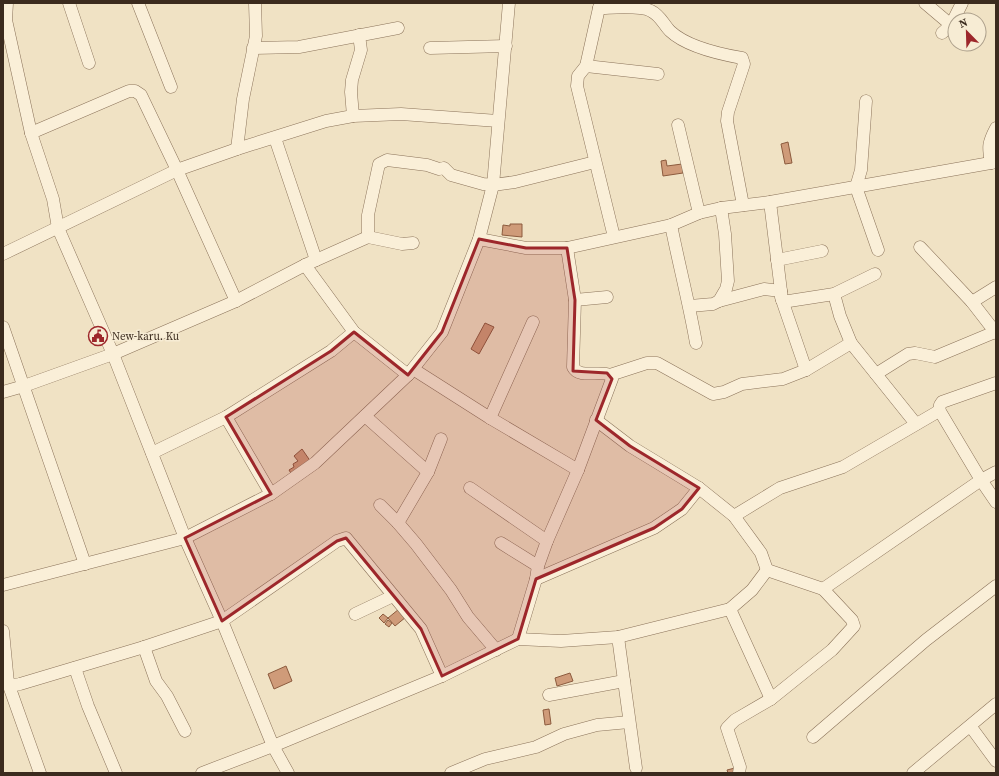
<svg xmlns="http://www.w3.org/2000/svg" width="999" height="776" font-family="'Source Serif 4',serif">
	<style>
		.building { fill: #cf9b79; stroke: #8c5b3e }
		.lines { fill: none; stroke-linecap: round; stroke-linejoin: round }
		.minor-casing { stroke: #8b735a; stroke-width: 13 }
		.minor { stroke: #faefd8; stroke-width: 12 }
		.marked { fill: #9d272b; fill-opacity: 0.2; stroke: #9d272b; stroke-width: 3; stroke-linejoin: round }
		.labels { text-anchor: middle; stroke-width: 3; stroke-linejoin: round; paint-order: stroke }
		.poi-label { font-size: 11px; fill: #3b2b1e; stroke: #f7ecd4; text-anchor: start }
	</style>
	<rect width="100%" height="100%" fill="#f0e2c4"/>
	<g class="building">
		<polygon points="788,142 792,163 785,164 781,144"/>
		<polygon points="666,160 667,166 682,164 683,173 663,176 661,161"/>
		<polygon points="510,224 522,224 522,237 502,235 503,225 510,226"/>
		<polygon points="485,323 494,327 479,354 471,349"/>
		<polygon points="302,449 311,462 292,475 289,470 294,467 293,464 298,461 294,456"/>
		<polygon points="399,609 406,617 395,626 388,618"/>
		<polygon points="383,614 388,618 384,623 379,618"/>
		<polygon points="388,620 392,623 389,627 385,624"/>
		<polygon points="286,666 292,681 274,689 268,674"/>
		<polygon points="570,673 573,681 557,686 555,678"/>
		<polygon points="549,709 551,724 545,725 543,710"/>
		<polygon points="735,768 736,773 728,773 727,770"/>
	</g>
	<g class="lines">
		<defs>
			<g id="minor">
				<polyline points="7,3 6,20 31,133 53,199 58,228 113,354 185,538 222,621 273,746 442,676 518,639 561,641 618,637 730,609 752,590 767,570"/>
				<polyline points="69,3 89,63"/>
				<polyline points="138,3 171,87"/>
				<polyline points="602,3 599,8 586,66 578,76 577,86 614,237"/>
				<polyline points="925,3 951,25"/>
				<path d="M 599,8 C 611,8 641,5 651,11 C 660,15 664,25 670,31 C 687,47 719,54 742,58 L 744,64 L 728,112 L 727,121 L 743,205"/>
				<polyline points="942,33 951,25 962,3"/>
				<polyline points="253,48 299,47 398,28"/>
				<polyline points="430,48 506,46"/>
				<polyline points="586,66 658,74"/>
				<polyline points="866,101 861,170 856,187 878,250"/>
				<polyline points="353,116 351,92 352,80 361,50 359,35"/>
				<polyline points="678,125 699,213"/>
				<polyline points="31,133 129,91 135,91 141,95 177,170 236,301"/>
				<polyline points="275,138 316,260"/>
				<polyline points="237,149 243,99 256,36 255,3"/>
				<path d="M 991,163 C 988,147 988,143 996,128"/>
				<polyline points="770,202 781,291 781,297 806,370"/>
				<path d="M 671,225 C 679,265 689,303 696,343"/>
				<polyline points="368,237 368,215 379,164 387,160 427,165 439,169 444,168 451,175 483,184 493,185 515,182 595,162"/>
				<polyline points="479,239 526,248 567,248 671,225 699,213 721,208 770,202 996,162"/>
				<polyline points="920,247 972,302 996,333"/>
				<path d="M 567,248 L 575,300 L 573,367 C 579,379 600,370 610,375 L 647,363 L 657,363 L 713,394 L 724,392 L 742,384 L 783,379 L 806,370 L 851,343"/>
				<polyline points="3,254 177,170 237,149 326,121 353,116 401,114 498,121"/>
				<polyline points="777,260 822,251"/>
				<polyline points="305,265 354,332 408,375"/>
				<polyline points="834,294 840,316 851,343 916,424"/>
				<polyline points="575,300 607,297"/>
				<polyline points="782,300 789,301 834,294 875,274"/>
				<polyline points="719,301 726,289 728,281 725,234 721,208"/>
				<polyline points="972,302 996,287"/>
				<polyline points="690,306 713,304 719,301 764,289 781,291"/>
				<polyline points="3,327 85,564"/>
				<polyline points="413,369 490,418 578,470"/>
				<polyline points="876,374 908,354 915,353 935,357 995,332"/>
				<polyline points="3,392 24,386 113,354 236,301 305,265 368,237 402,244 413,243"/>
				<polyline points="939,411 941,413 981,480 996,502"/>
				<polyline points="939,411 940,405 942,402 996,383"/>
				<polyline points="365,416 428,472"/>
				<polyline points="226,417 271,494"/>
				<polyline points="490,418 533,322"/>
				<polyline points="596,420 630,446 699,488 734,516 761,553 767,570"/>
				<polyline points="152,453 226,417 331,351 354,332"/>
				<polyline points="470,488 547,541"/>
				<polyline points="380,505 398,523 416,544 451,590 468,617 496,650"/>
				<polyline points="734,516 780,488 843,467 939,411"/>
				<polyline points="398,523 428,472 441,439"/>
				<polyline points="501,543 538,566"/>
				<polyline points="536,579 654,528 682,509 699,488"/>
				<polyline points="3,585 185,538 271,494 315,463 408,375 442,332 479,239 493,185 509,3"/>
				<polyline points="823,589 981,480 996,472"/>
				<polyline points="730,609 771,699"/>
				<polyline points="355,614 393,596"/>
				<polyline points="3,631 8,683 40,773"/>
				<polyline points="618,637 636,768"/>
				<polyline points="518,639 536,579 538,566 547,541 578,470 612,379 610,375"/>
				<polyline points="144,647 156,681 167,696 185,731"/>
				<polyline points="75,668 88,706 116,773"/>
				<polyline points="3,683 15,685 20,684 144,647 222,621 337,541 346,538 421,629 442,676"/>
				<polyline points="549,695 624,681"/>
				<polyline points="971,727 996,761"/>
				<polyline points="813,737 926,640 996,586"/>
				<polyline points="202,773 273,746 288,773"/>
				<polyline points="451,773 485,759 536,747 564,734 597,725 629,722"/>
				<polyline points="739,773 740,767 727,728 735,720 771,699 832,650 854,626 852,620 823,589 767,570"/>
				<polyline points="913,773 996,704"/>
			</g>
		</defs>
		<use href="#minor" class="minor-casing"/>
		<use href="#minor" class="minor"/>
	</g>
	<path class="marked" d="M 479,239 L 526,248 L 567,248 L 575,300 L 573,371 L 607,373 L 612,379 L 596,420 L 630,446 L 699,488 L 682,509 L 654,528 L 536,579 L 518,639 L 442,676 L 421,629 L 346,538 L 337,541 L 222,621 L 185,538 L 271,494 L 226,417 L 331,351 L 354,332 L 408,375 L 442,332 Z"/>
	<defs>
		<symbol id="civic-ring" viewBox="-11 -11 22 22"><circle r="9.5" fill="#f7ecd4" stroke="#9d272b" stroke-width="1.5"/><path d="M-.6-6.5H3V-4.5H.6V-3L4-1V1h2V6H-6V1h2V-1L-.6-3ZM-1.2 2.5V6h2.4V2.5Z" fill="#9d272b"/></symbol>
	</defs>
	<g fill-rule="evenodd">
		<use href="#civic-ring" x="87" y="325" width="22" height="22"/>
	</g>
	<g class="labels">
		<g class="poi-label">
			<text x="112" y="340">New-karu. Ku</text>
		</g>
	</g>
	<rect width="999" height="776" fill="none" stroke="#3b2b1e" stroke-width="8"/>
	<g transform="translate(967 32) rotate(337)"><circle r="19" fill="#f7ecd4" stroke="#ac9f8b"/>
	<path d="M0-3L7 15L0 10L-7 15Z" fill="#9d272b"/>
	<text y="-6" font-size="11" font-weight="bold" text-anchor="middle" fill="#3b2b1e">N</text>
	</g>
</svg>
